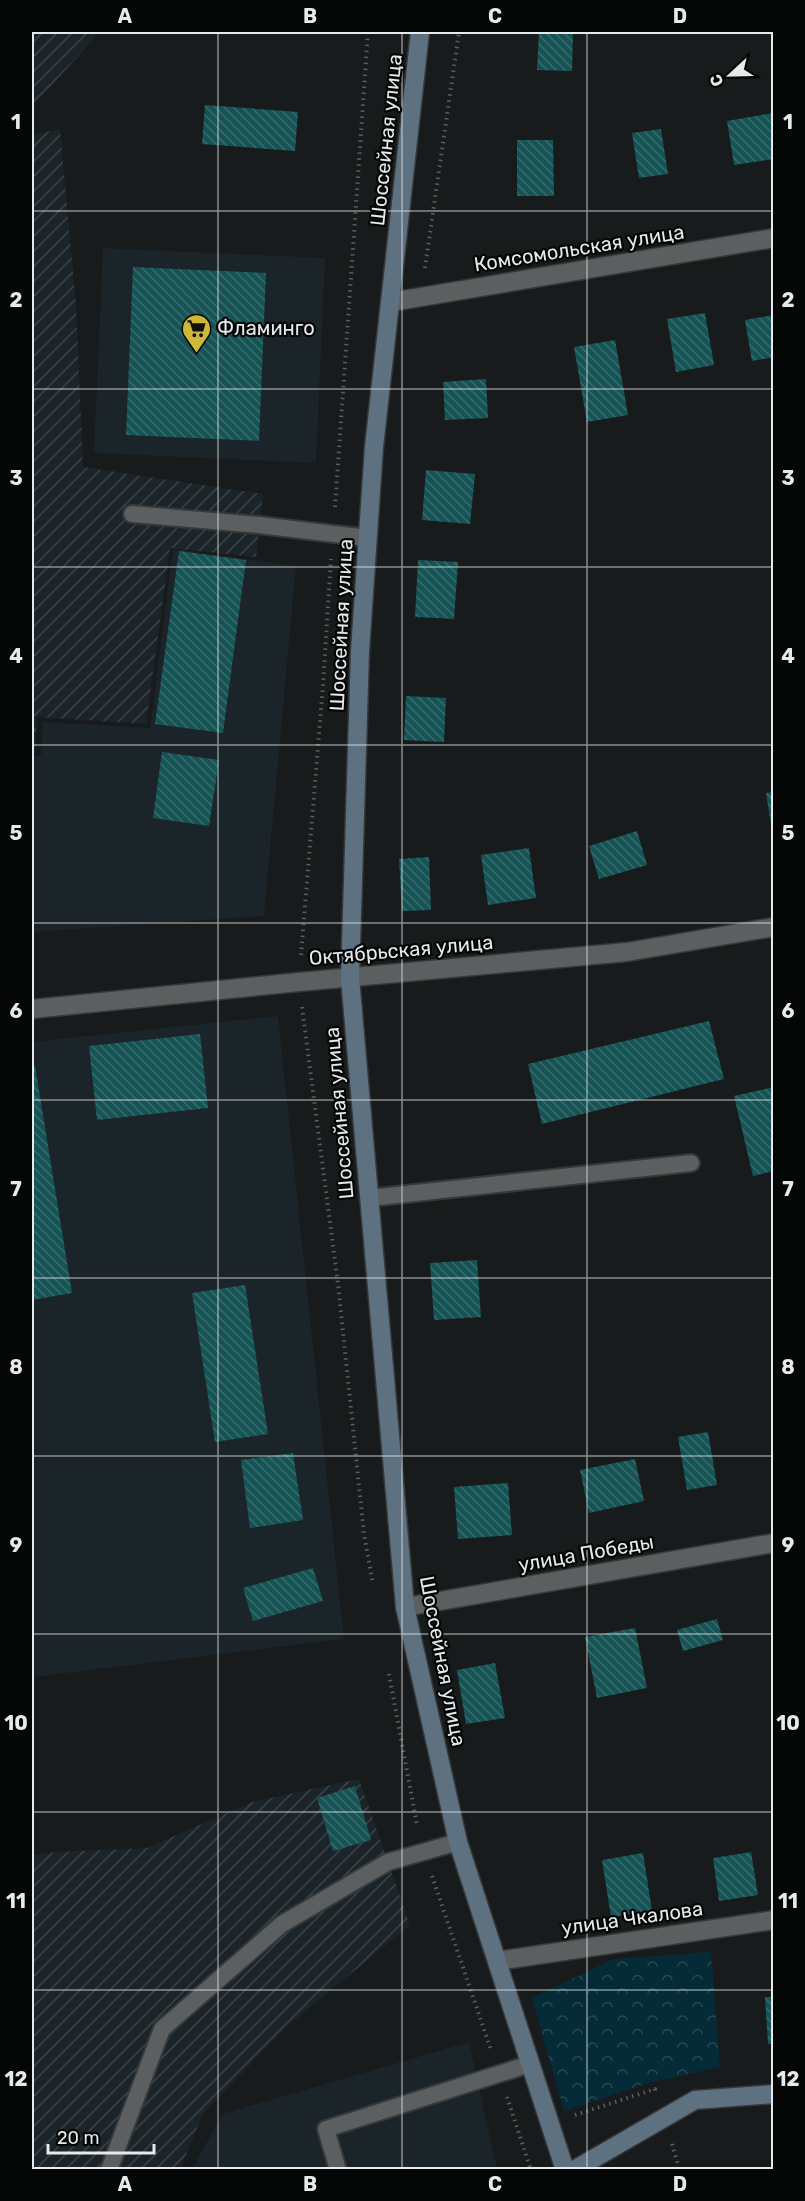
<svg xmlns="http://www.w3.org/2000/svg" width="805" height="2201" font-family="Rubik,sans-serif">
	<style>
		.built { fill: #1b2428 }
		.industrial { fill: url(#industrial-furrows) }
		.forest { fill: url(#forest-crowns) }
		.building { fill: url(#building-back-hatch) }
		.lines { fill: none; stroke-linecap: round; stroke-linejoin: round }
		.lane-casing { stroke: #363839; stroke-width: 20 }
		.street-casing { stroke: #363839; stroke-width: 21 }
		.secondary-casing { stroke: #363839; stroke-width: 21 }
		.path { stroke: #5b5d5e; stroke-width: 4; stroke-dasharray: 1.5 4.5; stroke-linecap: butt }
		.lane { stroke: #5b5f60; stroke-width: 16 }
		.street { stroke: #5b5f60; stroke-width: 18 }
		.secondary { stroke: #5d7181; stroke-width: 18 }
		.grid { fill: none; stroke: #e7e9ea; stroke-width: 1.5; stroke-opacity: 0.55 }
		.labels { text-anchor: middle; stroke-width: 4.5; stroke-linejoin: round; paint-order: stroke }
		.street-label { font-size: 20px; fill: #e7e9ea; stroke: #050606 }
		.poi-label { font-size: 20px; fill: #e7e9ea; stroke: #050606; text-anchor: start }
		.neatline { fill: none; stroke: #e7e9ea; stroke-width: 2 }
		.grid-label { font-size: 20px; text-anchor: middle; font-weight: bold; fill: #e7e9ea }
	</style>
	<defs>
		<pattern id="industrial-furrows" width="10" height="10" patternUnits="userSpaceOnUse" patternTransform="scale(1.5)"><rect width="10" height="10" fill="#1b2428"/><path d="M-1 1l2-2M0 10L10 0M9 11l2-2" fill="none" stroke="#3c4447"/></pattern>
		<pattern id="forest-crowns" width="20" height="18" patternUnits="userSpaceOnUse" patternTransform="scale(1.5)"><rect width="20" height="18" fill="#042b37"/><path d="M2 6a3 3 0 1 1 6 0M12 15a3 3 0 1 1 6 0" fill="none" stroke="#294a54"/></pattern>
		<pattern id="building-back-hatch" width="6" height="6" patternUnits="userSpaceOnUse" patternTransform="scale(1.5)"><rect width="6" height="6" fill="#165355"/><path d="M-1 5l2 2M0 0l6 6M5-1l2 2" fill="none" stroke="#386c6e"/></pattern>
	</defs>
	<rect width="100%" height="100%" fill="#181b1c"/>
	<g class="built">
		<polygon points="103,248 325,258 316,463 94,453"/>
		<polygon points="173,549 296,566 264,916 32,932 32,756 41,755 43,722 150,728"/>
		<polygon points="278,1016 344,1639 32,1677 32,1042"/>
		<polygon points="469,2042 497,2169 192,2170 222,2114"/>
	</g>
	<g class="industrial">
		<polygon points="32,32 100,32 32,107"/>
		<polygon points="60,129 76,306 83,467 263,494 256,557 170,548 146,724 37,717 35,753 32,753 32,135"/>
		<polygon points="359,1779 410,1925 286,2027 203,2114 180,2169 32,2170 32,1856 55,1852 147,1848 252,1802"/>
	</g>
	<polygon class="forest" points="711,1952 720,2067 648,2083 564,2111 532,1998 614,1959"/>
	<g class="building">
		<polygon points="539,32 573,32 572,71 537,70"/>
		<polygon points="205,105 298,112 295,151 202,144"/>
		<polygon points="773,113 774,159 734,165 727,121"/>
		<polygon points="661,129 668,174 639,178 632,133"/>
		<polygon points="517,140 553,140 554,196 517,196"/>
		<polygon points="133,267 266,273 259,441 126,435"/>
		<polygon points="705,313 714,365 676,372 667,319"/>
		<polygon points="774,315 774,357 752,361 745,320"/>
		<polygon points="615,340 628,415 587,422 574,347"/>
		<polygon points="486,379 488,418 445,420 443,382"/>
		<polygon points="426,470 475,474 470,524 422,520"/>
		<polygon points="179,551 246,560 223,733 155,724"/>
		<polygon points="418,560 458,562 454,619 415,617"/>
		<polygon points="406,696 446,698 444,742 404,740"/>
		<polygon points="162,752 219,760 209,826 153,818"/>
		<polygon points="774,792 774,831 772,831 766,793"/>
		<polygon points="637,831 647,865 599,879 589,846"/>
		<polygon points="529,848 536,898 488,905 481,855"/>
		<polygon points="429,857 431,910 402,911 399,859"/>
		<polygon points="709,1021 724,1079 542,1124 528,1064"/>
		<polygon points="200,1034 208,1108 97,1120 89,1046"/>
		<polygon points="32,1066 35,1066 72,1293 32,1300"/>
		<polygon points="774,1087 774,1171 753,1176 734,1096"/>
		<polygon points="477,1260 481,1317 434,1320 430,1263"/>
		<polygon points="245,1285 268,1434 215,1442 192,1293"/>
		<polygon points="708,1432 717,1485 687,1490 678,1437"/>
		<polygon points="293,1453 303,1520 250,1528 241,1460"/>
		<polygon points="635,1459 644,1501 589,1513 580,1470"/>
		<polygon points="508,1483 512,1535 458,1539 454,1487"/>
		<polygon points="313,1568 323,1601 253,1621 243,1588"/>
		<polygon points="717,1619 723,1640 683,1651 677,1630"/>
		<polygon points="635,1628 647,1688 597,1698 585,1637"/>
		<polygon points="495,1663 505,1718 466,1724 457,1670"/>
		<polygon points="355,1786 371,1840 333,1851 317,1798"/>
		<polygon points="751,1852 758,1895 719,1901 713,1858"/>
		<polygon points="643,1853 652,1911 611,1917 602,1860"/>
		<polygon points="765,1997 774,1997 774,2044 768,2044"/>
	</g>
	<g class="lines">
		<defs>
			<g id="lane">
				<polyline points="132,514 259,525 368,538"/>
				<polyline points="369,1198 691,1163"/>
				<polyline points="109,2170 162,2029 282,1924 388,1862 458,1842"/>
				<polyline points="338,2170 326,2129 530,2064"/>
			</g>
			<g id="street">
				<polyline points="391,302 774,238"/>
				<polyline points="32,1009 299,982 627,952 774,927"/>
				<polyline points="405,1607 774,1543"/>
				<polyline points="497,1961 774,1920"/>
			</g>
			<g id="secondary">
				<polyline points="420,32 374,447 360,651 350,978 405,1607 458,1842 565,2170"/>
				<polyline points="574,2170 695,2100 774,2094"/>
			</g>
		</defs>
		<use href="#lane" class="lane-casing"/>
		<use href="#street" class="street-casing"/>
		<use href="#secondary" class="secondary-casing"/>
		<g class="path">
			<polyline points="425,268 459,32"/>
			<polyline points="335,507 368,32"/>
			<polyline points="301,955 323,685 331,559"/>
			<polyline points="302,1007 338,1284 364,1534 373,1584"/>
			<polyline points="389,1674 417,1825"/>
			<polyline points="432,1876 491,2050"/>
			<polyline points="507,2097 531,2170"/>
			<polyline points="575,2115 655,2089 655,2091"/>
			<polyline points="672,2144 678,2165"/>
		</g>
		<use href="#lane" class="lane"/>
		<use href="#street" class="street"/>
		<use href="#secondary" class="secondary"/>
	</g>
	<path class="grid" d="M 218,32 L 218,2170M 402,32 L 402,2170M 587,32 L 587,2170M 32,211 L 774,211M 32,389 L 774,389M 32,567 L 774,567M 32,745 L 774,745M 32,923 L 774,923M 32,1100 L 774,1100M 32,1278 L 774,1278M 32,1456 L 774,1456M 32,1634 L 774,1634M 32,1812 L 774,1812M 32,1990 L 774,1990"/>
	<defs>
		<symbol id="supermarket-pin" viewBox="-11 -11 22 30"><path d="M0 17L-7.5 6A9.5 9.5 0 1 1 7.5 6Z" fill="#cfb837" stroke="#050606"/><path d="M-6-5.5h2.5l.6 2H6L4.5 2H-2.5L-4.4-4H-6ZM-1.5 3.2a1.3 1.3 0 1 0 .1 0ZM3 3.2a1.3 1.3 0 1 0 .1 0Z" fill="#111"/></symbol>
	</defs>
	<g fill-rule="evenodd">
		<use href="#supermarket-pin" x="180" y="312" width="33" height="45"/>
	</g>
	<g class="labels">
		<g class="street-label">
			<text transform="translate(386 140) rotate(-84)" y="7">Шоссейная улица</text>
			<text transform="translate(579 248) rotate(-9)" y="7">Комсомольская улица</text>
			<text transform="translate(341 625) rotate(-87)" y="7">Шоссейная улица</text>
			<text transform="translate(401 950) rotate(-5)" y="7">Октябрьская улица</text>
			<text transform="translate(339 1113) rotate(-95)" y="7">Шоссейная улица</text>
			<text transform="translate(586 1553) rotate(-10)" y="7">улица Победы</text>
			<text transform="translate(443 1661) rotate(79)" y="7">Шоссейная улица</text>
			<text transform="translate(632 1918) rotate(-8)" y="7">улица Чкалова</text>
		</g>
		<g class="poi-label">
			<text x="217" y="335">Фламинго</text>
		</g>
	</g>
	<rect width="805" height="2201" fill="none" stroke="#050606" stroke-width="66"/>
	<g transform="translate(730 75) rotate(248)" stroke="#050606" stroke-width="4.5" paint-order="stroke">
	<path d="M0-4.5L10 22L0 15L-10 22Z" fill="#e7e9ea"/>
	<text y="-9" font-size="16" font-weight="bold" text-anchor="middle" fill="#e7e9ea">С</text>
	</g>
	<path d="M48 2144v9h106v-9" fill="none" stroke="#e7e9ea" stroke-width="3"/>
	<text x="57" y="2144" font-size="18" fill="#e7e9ea" stroke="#050606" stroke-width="4.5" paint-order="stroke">20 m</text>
	<rect x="33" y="33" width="739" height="2135" class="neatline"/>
	<g class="grid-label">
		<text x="125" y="23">A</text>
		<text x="310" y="23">B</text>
		<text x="495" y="23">C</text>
		<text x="680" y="23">D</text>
		<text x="16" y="129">1</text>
		<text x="788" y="129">1</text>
		<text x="16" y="307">2</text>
		<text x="788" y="307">2</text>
		<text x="16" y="485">3</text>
		<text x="788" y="485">3</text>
		<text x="16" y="663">4</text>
		<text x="788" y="663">4</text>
		<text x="16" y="840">5</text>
		<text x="788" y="840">5</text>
		<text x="16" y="1018">6</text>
		<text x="788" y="1018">6</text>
		<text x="16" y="1196">7</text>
		<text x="788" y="1196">7</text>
		<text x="16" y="1374">8</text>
		<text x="788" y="1374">8</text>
		<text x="16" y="1552">9</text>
		<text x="788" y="1552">9</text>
		<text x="16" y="1730">10</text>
		<text x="788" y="1730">10</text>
		<text x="16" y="1908">11</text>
		<text x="788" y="1908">11</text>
		<text x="16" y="2086">12</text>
		<text x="788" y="2086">12</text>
		<text x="125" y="2191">A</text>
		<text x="310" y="2191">B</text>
		<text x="495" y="2191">C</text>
		<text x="680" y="2191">D</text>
	</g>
</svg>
